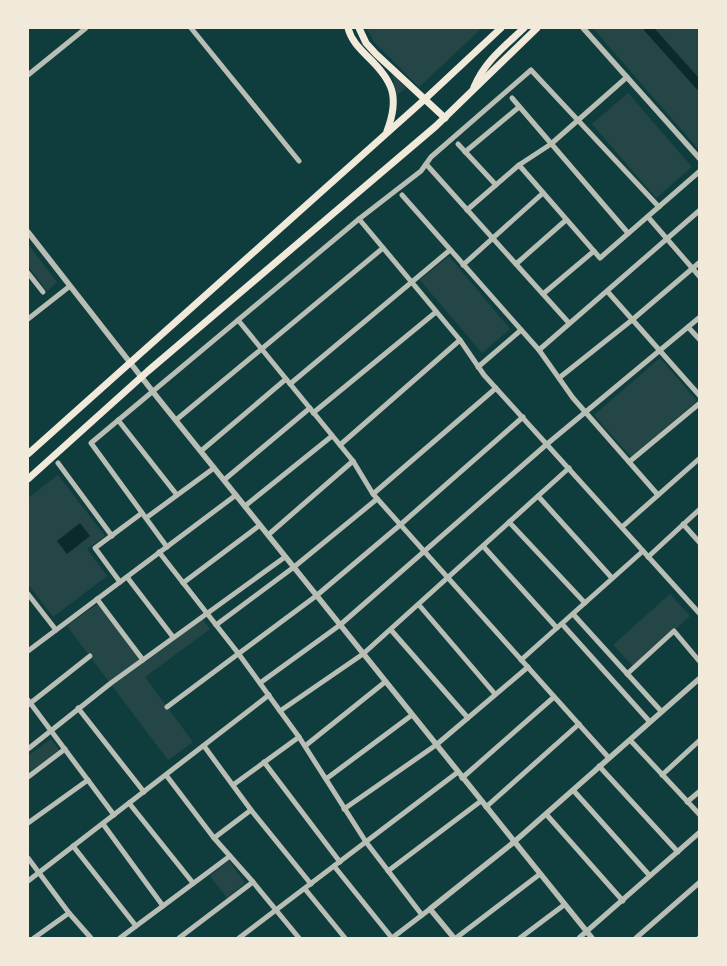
<svg xmlns="http://www.w3.org/2000/svg" width="727" height="966" font-family="Ubuntu,sans-serif">
	<style>
		.green { fill: #244646 }
		.water { fill: #0a2a2b }
		.lines { fill: none; stroke-linecap: round; stroke-linejoin: round }
		.canal { stroke: #0a2a2b; stroke-width: 9 }
		.minor { stroke: #b8beb3; stroke-width: 5 }
		.tertiary { stroke: #b8beb3; stroke-width: 5.5 }
		.secondary { stroke: #f1e9da; stroke-width: 7 }
	</style>
	<rect width="100%" height="100%" fill="#0f3d3e"/>
	<g class="green">
		<polygon points="367,28 482,28 419,87 374,42"/>
		<polygon points="593,28 699,28 699,150"/>
		<polygon points="391,71 406,88 397,95"/>
		<polygon points="628,93 692,167 656,198 592,124"/>
		<polygon points="28,244 57,282 47,291 28,266"/>
		<polygon points="449,256 510,329 482,353 420,280"/>
		<polygon points="660,358 697,401 631,457 594,415"/>
		<polygon points="58,475 105,536 87,549 107,576 53,617 28,584 28,498"/>
		<polygon points="670,594 690,616 634,667 613,645"/>
		<polygon points="97,604 141,660 201,617 210,629 145,677 193,742 168,760 67,626"/>
		<polygon points="51,739 59,750 28,773 28,756"/>
		<polygon points="229,861 245,883 227,898 210,876"/>
	</g>
	<polygon class="water" points="80,523 90,536 67,554 57,541"/>
	<g class="lines">
		<polyline class="canal" points="648,28 700,86"/>
		<g class="minor">
			<polyline points="191,28 299,161"/>
			<polyline points="28,75 86,28"/>
			<polyline points="512,98 628,233"/>
			<polyline points="458,144 496,185"/>
			<polyline points="465,152 519,107"/>
			<polyline points="426,164 569,323"/>
			<polyline points="519,165 600,258 700,171"/>
			<polyline points="402,195 539,350 573,398 658,495"/>
			<polyline points="467,210 519,165 551,144 627,77"/>
			<polyline points="648,217 700,277"/>
			<polyline points="359,219 460,340 484,375 700,614"/>
			<polyline points="516,264 566,220"/>
			<polyline points="463,265 543,193"/>
			<polyline points="28,273 43,292"/>
			<polyline points="607,291 700,396"/>
			<polyline points="543,294 594,251"/>
			<polyline points="28,319 70,286"/>
			<polyline points="238,320 353,461 373,494 609,758"/>
			<polyline points="688,327 700,340"/>
			<polyline points="539,350 700,210"/>
			<polyline points="478,367 521,330"/>
			<polyline points="559,378 632,320 700,262"/>
			<polyline points="290,384 450,250"/>
			<polyline points="313,413 436,312"/>
			<polyline points="118,420 177,495"/>
			<polyline points="176,420 383,248"/>
			<polyline points="340,445 460,340"/>
			<polyline points="201,451 286,379"/>
			<polyline points="629,462 700,403"/>
			<polyline points="58,463 112,536"/>
			<polyline points="224,480 310,408"/>
			<polyline points="373,494 496,388"/>
			<polyline points="538,496 612,578"/>
			<polyline points="245,506 332,436"/>
			<polyline points="146,518 214,468"/>
			<polyline points="509,522 585,603"/>
			<polyline points="683,524 700,543"/>
			<polyline points="622,527 700,458"/>
			<polyline points="268,535 353,461"/>
			<polyline points="483,546 557,628"/>
			<polyline points="167,547 91,443 359,219 421,171 431,157 531,70 659,207"/>
			<polyline points="159,552 238,653 280,711 299,737 366,842 422,915"/>
			<polyline points="648,557 700,509"/>
			<polyline points="127,577 173,637"/>
			<polyline points="120,582 95,548 142,513"/>
			<polyline points="183,583 260,525"/>
			<polyline points="28,594 56,630"/>
			<polyline points="97,599 143,660"/>
			<polyline points="419,605 495,694"/>
			<polyline points="573,614 661,711"/>
			<polyline points="562,624 650,722"/>
			<polyline points="216,625 294,567 377,499"/>
			<polyline points="391,630 468,718"/>
			<polyline points="28,651 236,495"/>
			<polyline points="521,660 643,551"/>
			<polyline points="627,674 674,631 700,662"/>
			<polyline points="260,683 340,625 547,444 700,317"/>
			<polyline points="28,700 114,815"/>
			<polyline points="28,705 90,656"/>
			<polyline points="167,707 316,596 400,525 523,417"/>
			<polyline points="78,708 144,792"/>
			<polyline points="280,711 363,654 569,468"/>
			<polyline points="630,740 700,815"/>
			<polyline points="204,746 251,810 311,884"/>
			<polyline points="305,746 385,682"/>
			<polyline points="28,749 111,683 285,557"/>
			<polyline points="264,762 340,862"/>
			<polyline points="599,766 678,852"/>
			<polyline points="166,775 214,838 253,882 299,938"/>
			<polyline points="662,775 700,740"/>
			<polyline points="28,777 65,749"/>
			<polyline points="462,778 554,697"/>
			<polyline points="326,779 412,715"/>
			<polyline points="233,785 299,737"/>
			<polyline points="573,790 650,876"/>
			<polyline points="687,802 700,791"/>
			<polyline points="129,803 193,883"/>
			<polyline points="486,807 579,724"/>
			<polyline points="344,809 436,745 528,667"/>
			<polyline points="546,814 623,901"/>
			<polyline points="28,823 88,780"/>
			<polyline points="103,824 163,906"/>
			<polyline points="214,838 251,810"/>
			<polyline points="73,846 136,926"/>
			<polyline points="28,858 69,913 91,938"/>
			<polyline points="334,866 392,938"/>
			<polyline points="388,871 481,801"/>
			<polyline points="28,881 269,695"/>
			<polyline points="305,889 345,938"/>
			<polyline points="34,938 69,913"/>
			<polyline points="120,938 230,856"/>
			<polyline points="179,938 253,882"/>
			<polyline points="239,938 458,772"/>
			<polyline points="392,938 430,909"/>
			<polyline points="456,938 540,874"/>
			<polyline points="520,938 564,905"/>
			<polyline points="579,938 700,832"/>
			<polyline points="636,938 700,882"/>
			<polyline points="699,938 700,938"/>
		</g>
		<g class="tertiary">
			<polyline points="583,28 700,159"/>
			<polyline points="28,232 157,397 592,938"/>
			<polyline points="454,938 430,909 514,842 700,678"/>
		</g>
		<g class="secondary">
			<path d="M 348,28 C 351,40 359,48 368,57 C 393,81 400,97 387,131"/>
			<polyline points="359,28 366,43 376,54 445,118"/>
			<path d="M 474,87 C 485,61 504,47 524,28"/>
			<polyline points="28,454 425,99 501,28"/>
			<polyline points="28,479 148,371 436,126 537,28"/>
		</g>
	</g>
	<rect width="727" height="966" fill="none" stroke="#f1e9da" stroke-width="58"/>
</svg>
